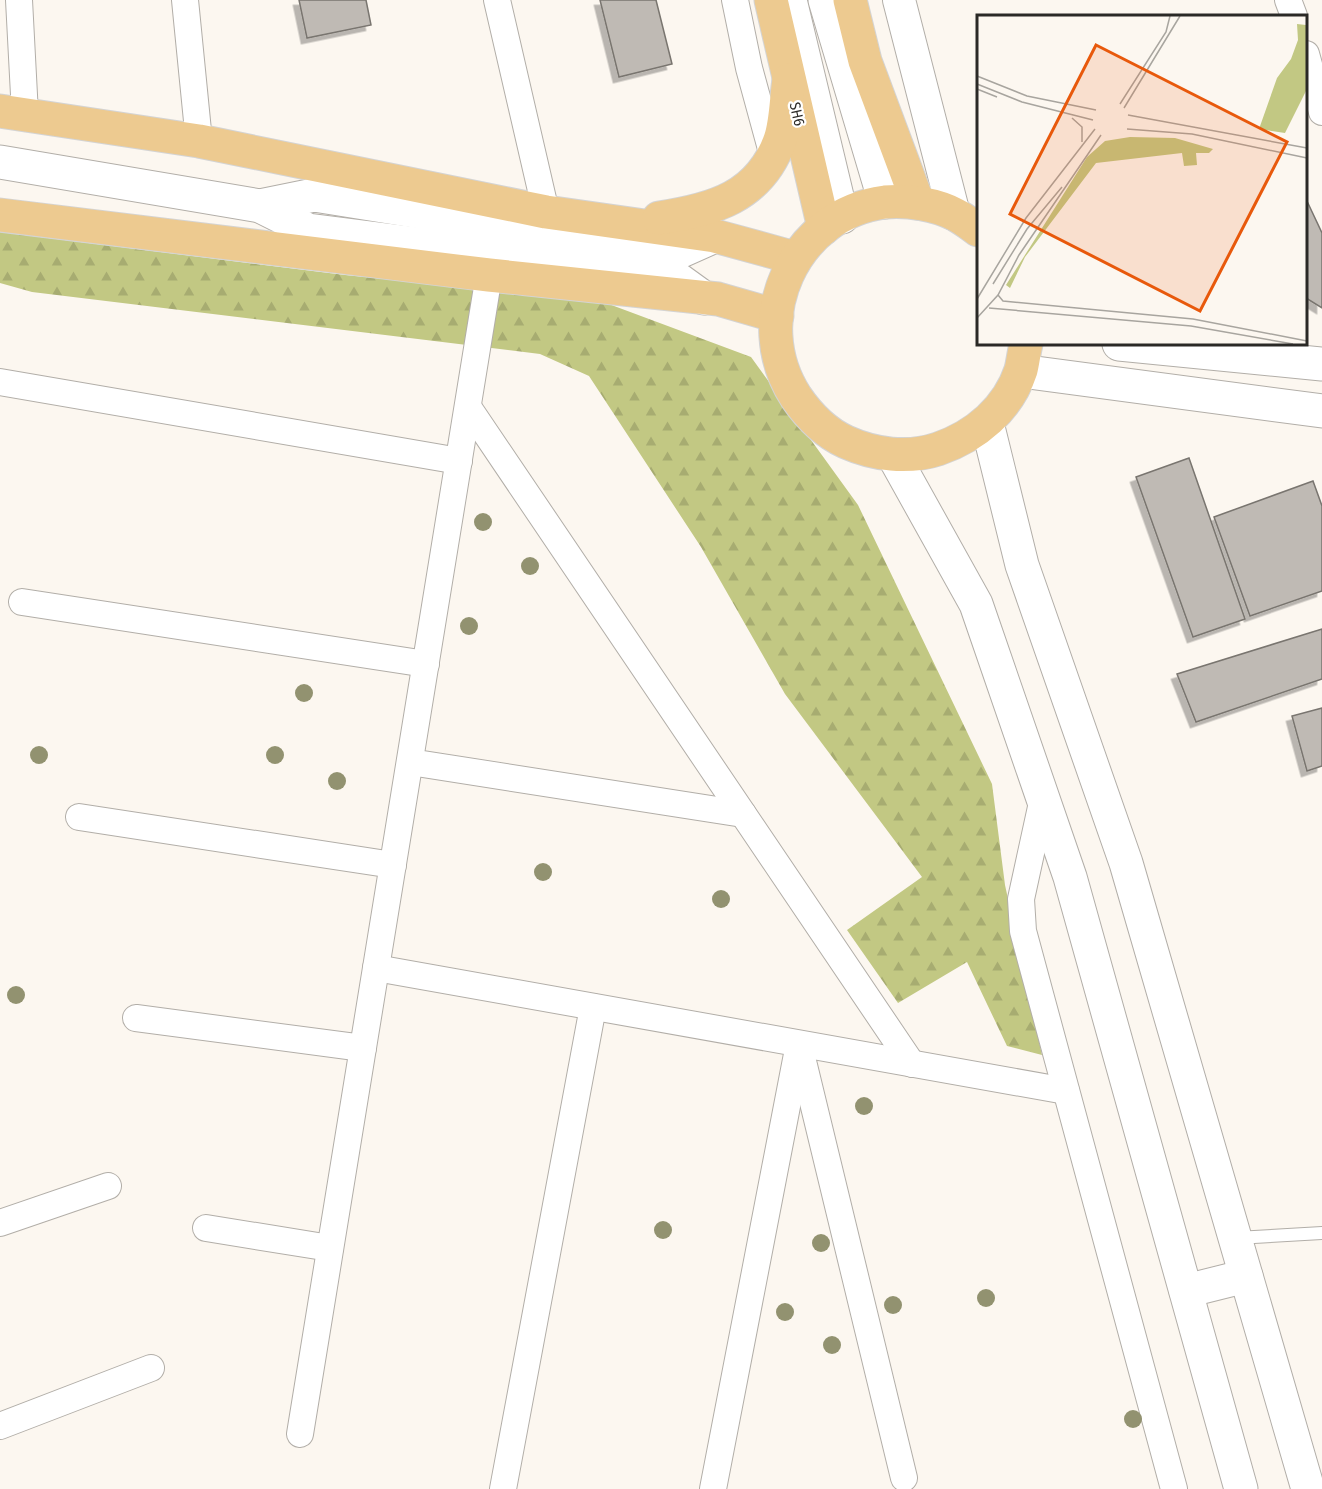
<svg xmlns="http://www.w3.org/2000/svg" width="1322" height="1489" font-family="'Fira Sans Condensed',sans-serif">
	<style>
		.forest { fill: url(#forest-firs) }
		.building { fill: #bfbab4; stroke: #79756f; stroke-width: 1.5; filter: url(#shadow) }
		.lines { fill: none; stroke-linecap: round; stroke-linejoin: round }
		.service-casing { stroke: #b2aea8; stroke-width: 14 }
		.minor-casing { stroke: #b2aea8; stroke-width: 28 }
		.tertiary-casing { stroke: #b2aea8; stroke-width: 34 }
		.secondary-casing { stroke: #b2aea8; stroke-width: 35 }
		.primary-casing { stroke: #d4d4d4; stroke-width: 35 }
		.service { stroke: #fff; stroke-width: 12 }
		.minor { stroke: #fff; stroke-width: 26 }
		.tertiary { stroke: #fff; stroke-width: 32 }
		.secondary { stroke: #fff; stroke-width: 33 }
		.primary { stroke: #edca90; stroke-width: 33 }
		.tree { fill: #929270 }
		.labels { text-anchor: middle; stroke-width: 4.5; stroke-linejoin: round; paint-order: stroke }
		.street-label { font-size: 15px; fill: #2a2926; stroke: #fff }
		.inset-road { fill: none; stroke: #a8a59f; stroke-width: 1.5 }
		.view { fill: #e8590c; fill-opacity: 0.15; stroke: #e8590c; stroke-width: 3 }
		.inset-edge { fill: none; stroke: #2a2926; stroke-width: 3 }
	</style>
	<defs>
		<pattern id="forest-firs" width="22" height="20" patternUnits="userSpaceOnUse" patternTransform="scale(1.5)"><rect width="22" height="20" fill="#c2c883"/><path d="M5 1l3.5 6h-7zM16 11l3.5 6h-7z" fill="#a7ac71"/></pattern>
		<filter id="shadow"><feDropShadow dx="-5.5" dy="5.5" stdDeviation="0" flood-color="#0004"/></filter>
	</defs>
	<rect width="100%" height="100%" fill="#fcf7f0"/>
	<polygon class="forest" points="0,232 345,275 598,300 751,357 858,505 992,784 1005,885 1042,1055 1007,1046 967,962 898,1003 847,930 922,877 785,694 701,547 589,376 540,354 32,292 0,283"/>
	<g class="building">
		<polygon points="299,0 366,0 371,25 307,38"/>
		<polygon points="600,0 656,0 672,64 619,77"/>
		<polygon points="1306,199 1322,233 1322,308 1306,298"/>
		<polygon points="1189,458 1245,619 1193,637 1136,477"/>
		<polygon points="1313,481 1322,506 1322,591 1250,616 1214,517"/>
		<polygon points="1322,629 1322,679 1196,722 1177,674"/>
		<polygon points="1322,708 1322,766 1307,771 1292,716"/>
	</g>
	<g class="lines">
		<defs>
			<polyline id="service" points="1236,1238 1322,1233"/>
			<g id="minor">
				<polyline points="19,0 25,114"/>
				<polyline points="185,0 199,141"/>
				<polyline points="497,0 546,212"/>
				<polyline points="735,0 749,68 773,156"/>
				<polyline points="1288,0 1294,16"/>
				<polyline points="1306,54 1322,112"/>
				<polyline points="0,382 459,461"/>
				<polyline points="468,407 912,1064"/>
				<polyline points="22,602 426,664"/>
				<polyline points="410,762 743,814"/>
				<polyline points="1043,798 1021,899 1023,931 1174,1489"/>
				<polyline points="79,817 393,865"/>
				<polyline points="376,968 1066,1091"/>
				<polyline points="136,1018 363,1048"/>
				<polyline points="801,1053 904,1478"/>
				<polyline points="0,1223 108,1186"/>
				<polyline points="206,1228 330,1248"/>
				<polyline points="0,1426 151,1368"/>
				<polyline points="300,1434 489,275"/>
				<polyline points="503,1489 593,1007"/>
				<polyline points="713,1489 799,1044"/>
			</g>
			<polyline id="tertiary" points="899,0 954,214"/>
			<g id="secondary">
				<polyline points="790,0 842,217"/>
				<polyline points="825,0 885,202"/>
				<polyline points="0,162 260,206 308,230 675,277 704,298"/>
				<polyline points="260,206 314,195 677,253 715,236"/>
				<polyline points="1119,344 1322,364"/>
				<polyline points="1021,371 1322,411"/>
				<polyline points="987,423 1022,565 1126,863 1308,1489"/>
				<polyline points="893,455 976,604 1070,877 1241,1489"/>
				<polyline points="1186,1291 1246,1276"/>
			</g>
			<g id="primary">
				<polyline points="771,0 824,228"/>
				<polyline points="850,0 865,61 918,203"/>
				<polyline points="0,111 199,141 546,212 715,236 795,258"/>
				<polyline points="0,215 489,275 718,299 777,316"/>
				<path d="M 659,218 C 713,210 760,197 780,140 C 786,124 786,98 789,80"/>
				<path d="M 978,230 C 971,225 964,219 956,215 C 936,204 907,200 885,202 C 793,214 746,320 796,397 C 809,416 824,432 846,442 C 875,455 908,459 938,449 C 976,436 1008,409 1021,370 C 1023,362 1024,352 1026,344"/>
			</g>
		</defs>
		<use href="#service" class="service-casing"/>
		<use href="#minor" class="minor-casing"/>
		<use href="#tertiary" class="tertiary-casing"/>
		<use href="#secondary" class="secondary-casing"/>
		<use href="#primary" class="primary-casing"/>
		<use href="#service" class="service"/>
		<use href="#minor" class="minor"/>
		<use href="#tertiary" class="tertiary"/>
		<use href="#secondary" class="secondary"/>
		<use href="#primary" class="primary"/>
	</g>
	<g class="tree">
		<circle cx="483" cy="522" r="9"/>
		<circle cx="530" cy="566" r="9"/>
		<circle cx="469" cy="626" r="9"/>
		<circle cx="304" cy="693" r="9"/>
		<circle cx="39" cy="755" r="9"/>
		<circle cx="275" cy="755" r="9"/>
		<circle cx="337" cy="781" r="9"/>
		<circle cx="543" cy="872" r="9"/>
		<circle cx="721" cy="899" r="9"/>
		<circle cx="16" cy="995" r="9"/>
		<circle cx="864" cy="1106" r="9"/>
		<circle cx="663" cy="1230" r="9"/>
		<circle cx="821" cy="1243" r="9"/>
		<circle cx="986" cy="1298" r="9"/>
		<circle cx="893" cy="1305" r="9"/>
		<circle cx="785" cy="1312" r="9"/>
		<circle cx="832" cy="1345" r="9"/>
		<circle cx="1133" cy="1419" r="9"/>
	</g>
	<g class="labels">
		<g class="street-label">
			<text transform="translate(797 114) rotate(77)" y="5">SH6</text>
		</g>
	</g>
	<g transform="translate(977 15)">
		<rect width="330" height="330" fill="#fcf7f0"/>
		<path d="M 330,1 L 330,74 L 308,118 L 282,114 L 300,63 L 314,44 L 321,25 L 320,9 L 329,10 ZM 153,122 L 198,123 L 236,134 L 232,138 L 219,138 L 220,150 L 207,151 L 205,138 L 119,148 L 48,242 L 33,273 L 29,270 L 110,142 L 128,126 Z" fill="#c2c883"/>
		<path class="inset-road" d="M 0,61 L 50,81 L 119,95M 0,69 L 45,87 L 116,105M 0,74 L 20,82M 143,89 L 189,17 L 193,1M 147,93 L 203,1M 151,100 L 330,133M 95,103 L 105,112 L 105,127M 150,114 L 215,119 L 330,143M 16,269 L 50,214 L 85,172M 21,280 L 26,286 L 216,304 L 330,326M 0,284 L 49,203 L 118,114M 12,293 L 214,311 L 316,329M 0,303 L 21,280 L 42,240 L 124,120"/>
		<path class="view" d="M 119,30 L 310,127 L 223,296 L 33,199 Z"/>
		<rect width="330" height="330" class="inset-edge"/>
	</g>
</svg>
